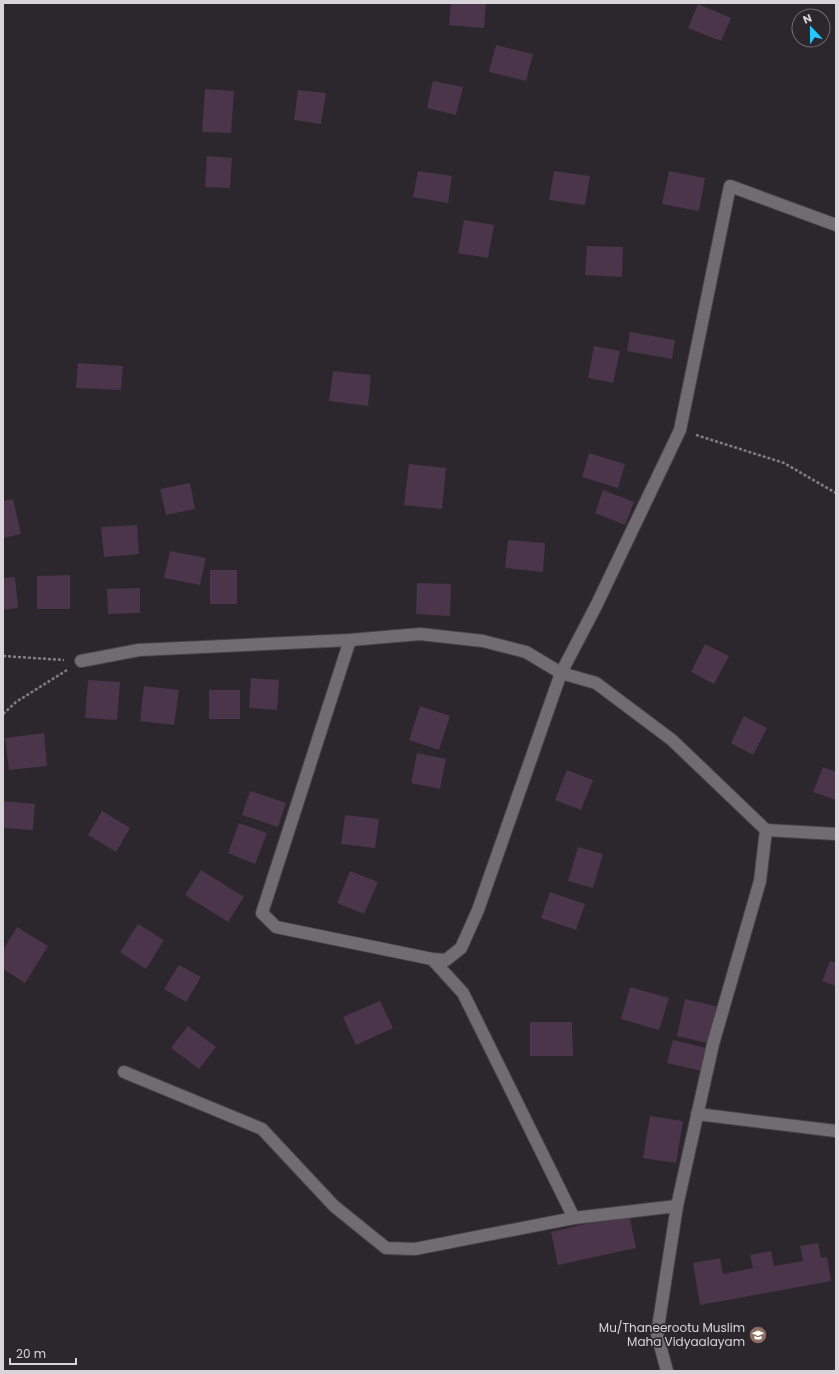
<svg xmlns="http://www.w3.org/2000/svg" width="839" height="1374" font-family="Poppins,sans-serif">
	<style>
		.building { fill: #4a354b }
		.lines { fill: none; stroke-linecap: round; stroke-linejoin: round }
		.minor-casing { stroke: #474347; stroke-width: 14 }
		.path { stroke: #817d81; stroke-width: 2.5; stroke-dasharray: 3 2; stroke-linecap: butt }
		.minor { stroke: #716c71; stroke-width: 12 }
		.labels { text-anchor: middle; stroke-width: 3.5; stroke-linejoin: round; paint-order: stroke }
		.poi-label { font-size: 12px; fill: #d8d5d8; stroke: #2c272c; text-anchor: end }
	</style>
	<rect width="100%" height="100%" fill="#2c272c"/>
	<g class="building">
		<polygon points="451,3 486,3 484,28 449,25"/>
		<polygon points="698,4 731,18 721,41 688,28"/>
		<polygon points="496,45 533,54 526,81 489,72"/>
		<polygon points="433,81 463,87 456,115 427,108"/>
		<polygon points="205,89 234,91 231,133 202,132"/>
		<polygon points="298,90 326,93 321,124 294,120"/>
		<polygon points="207,156 232,158 230,188 205,187"/>
		<polygon points="418,171 452,176 448,203 413,197"/>
		<polygon points="554,171 590,176 585,205 549,200"/>
		<polygon points="669,171 705,178 699,211 662,204"/>
		<polygon points="464,220 494,225 488,258 458,253"/>
		<polygon points="587,246 623,247 622,277 585,275"/>
		<polygon points="630,332 675,340 672,359 627,351"/>
		<polygon points="594,346 620,351 613,383 588,378"/>
		<polygon points="78,363 123,366 121,390 76,388"/>
		<polygon points="333,371 371,375 368,406 329,401"/>
		<polygon points="589,453 625,464 618,488 582,477"/>
		<polygon points="409,464 446,468 442,509 404,505"/>
		<polygon points="190,483 195,509 166,515 160,489"/>
		<polygon points="603,490 634,502 625,525 595,513"/>
		<polygon points="13,499 21,534 3,538 3,501"/>
		<polygon points="137,525 139,554 104,557 101,527"/>
		<polygon points="508,540 545,543 543,572 505,568"/>
		<polygon points="170,551 206,558 200,585 164,578"/>
		<rect x="210" y="570" width="27" height="34"/>
		<polygon points="70,575 70,609 37,609 37,576"/>
		<polygon points="15,577 18,608 3,610 3,578"/>
		<polygon points="417,583 451,584 450,616 416,614"/>
		<polygon points="140,588 140,613 108,614 107,589"/>
		<polygon points="705,644 729,656 714,684 691,672"/>
		<polygon points="251,678 279,680 277,710 249,708"/>
		<polygon points="88,680 120,682 117,720 85,718"/>
		<polygon points="144,686 179,690 174,725 140,721"/>
		<rect x="209" y="690" width="31" height="29"/>
		<polygon points="420,706 450,716 439,750 409,740"/>
		<polygon points="744,716 767,728 753,755 731,743"/>
		<polygon points="44,733 47,766 9,770 5,738"/>
		<polygon points="417,753 446,759 440,789 411,783"/>
		<polygon points="823,767 836,772 836,800 813,792"/>
		<polygon points="567,770 593,780 581,810 555,800"/>
		<polygon points="250,791 286,803 278,827 242,815"/>
		<polygon points="3,801 35,804 33,830 3,828"/>
		<polygon points="102,811 130,828 116,852 88,835"/>
		<polygon points="345,815 379,819 375,848 341,844"/>
		<polygon points="239,823 267,833 255,864 228,853"/>
		<polygon points="578,847 603,854 593,888 568,881"/>
		<polygon points="201,870 244,897 228,922 185,895"/>
		<polygon points="350,871 378,882 364,914 337,903"/>
		<polygon points="550,892 585,904 576,930 541,918"/>
		<polygon points="138,924 164,940 146,969 120,952"/>
		<polygon points="17,927 48,946 25,983 3,969 3,950"/>
		<polygon points="830,961 836,963 836,986 822,981"/>
		<polygon points="179,965 201,977 186,1002 164,989"/>
		<polygon points="630,987 669,998 659,1030 621,1019"/>
		<polygon points="685,999 720,1007 711,1044 677,1036"/>
		<polygon points="380,1001 393,1028 356,1045 343,1017"/>
		<polygon points="530,1022 572,1022 573,1056 530,1056"/>
		<polygon points="188,1026 216,1047 199,1069 171,1048"/>
		<polygon points="673,1040 707,1048 702,1071 667,1063"/>
		<polygon points="650,1116 683,1121 676,1163 643,1158"/>
		<polygon points="629,1214 636,1248 558,1265 551,1232"/>
		<polygon points="818,1243 821,1258 827,1257 831,1281 700,1305 693,1263 720,1258 723,1274 753,1268 750,1255 771,1251 774,1266 803,1261 800,1246"/>
	</g>
	<g class="lines">
		<defs>
			<g id="minor">
				<polyline points="350,640 262,913 276,927 432,959 446,960 461,948 478,910 561,673 596,606 680,430 730,186 836,225"/>
				<polyline points="81,661 139,650 350,640 420,634 483,641 526,652 561,673 596,683 672,740 766,830 760,881 713,1044 677,1206 657,1334 667,1371"/>
				<polyline points="766,830 836,834"/>
				<polyline points="432,959 463,993 574,1218"/>
				<polyline points="124,1072 262,1129 334,1206 386,1248 415,1249 574,1218 677,1206"/>
				<polyline points="697,1114 836,1131"/>
			</g>
		</defs>
		<use href="#minor" class="minor-casing"/>
		<g class="path">
			<polyline points="696,435 784,463 836,493"/>
			<polyline points="3,656 64,660"/>
			<polyline points="3,714 16,702 67,670"/>
		</g>
		<use href="#minor" class="minor"/>
	</g>
	<defs>
		<symbol id="school-disc" viewBox="-11 -11 22 22"><circle r="9.5" fill="#8d6e63" stroke="#2c272c"/><path d="M0-5L7-2L0 1L-7-2ZM-4 1L0 2.5L4 1V4Q0 6-4 4Z" fill="#fff"/></symbol>
	</defs>
	<g fill-rule="evenodd">
		<use href="#school-disc" x="748" y="1325" width="20" height="20"/>
	</g>
	<g class="labels">
		<g class="poi-label">
			<text x="745" y="1332">Mu/Thaneerootu Muslim<tspan x="745" dy="14">Maha Vidyaalayam</tspan></text>
		</g>
	</g>
	<rect width="839" height="1374" fill="none" stroke="#d8d5d8" stroke-width="8"/>
	<g transform="translate(811 28) rotate(338)"><circle r="19" fill="#2c272c" stroke="#716d71"/>
	<path d="M0-3L7 15L0 10L-7 15Z" fill="#23c9fe"/>
	<text y="-6" font-size="11" font-weight="bold" text-anchor="middle" fill="#d8d5d8">N</text>
	</g>
	<path d="M10 1358v6h66v-6" fill="none" stroke="#d8d5d8" stroke-width="2"/>
	<text x="16" y="1358" font-size="12" fill="#d8d5d8" stroke="#2c272c" stroke-width="3" paint-order="stroke">20 m</text>
</svg>
